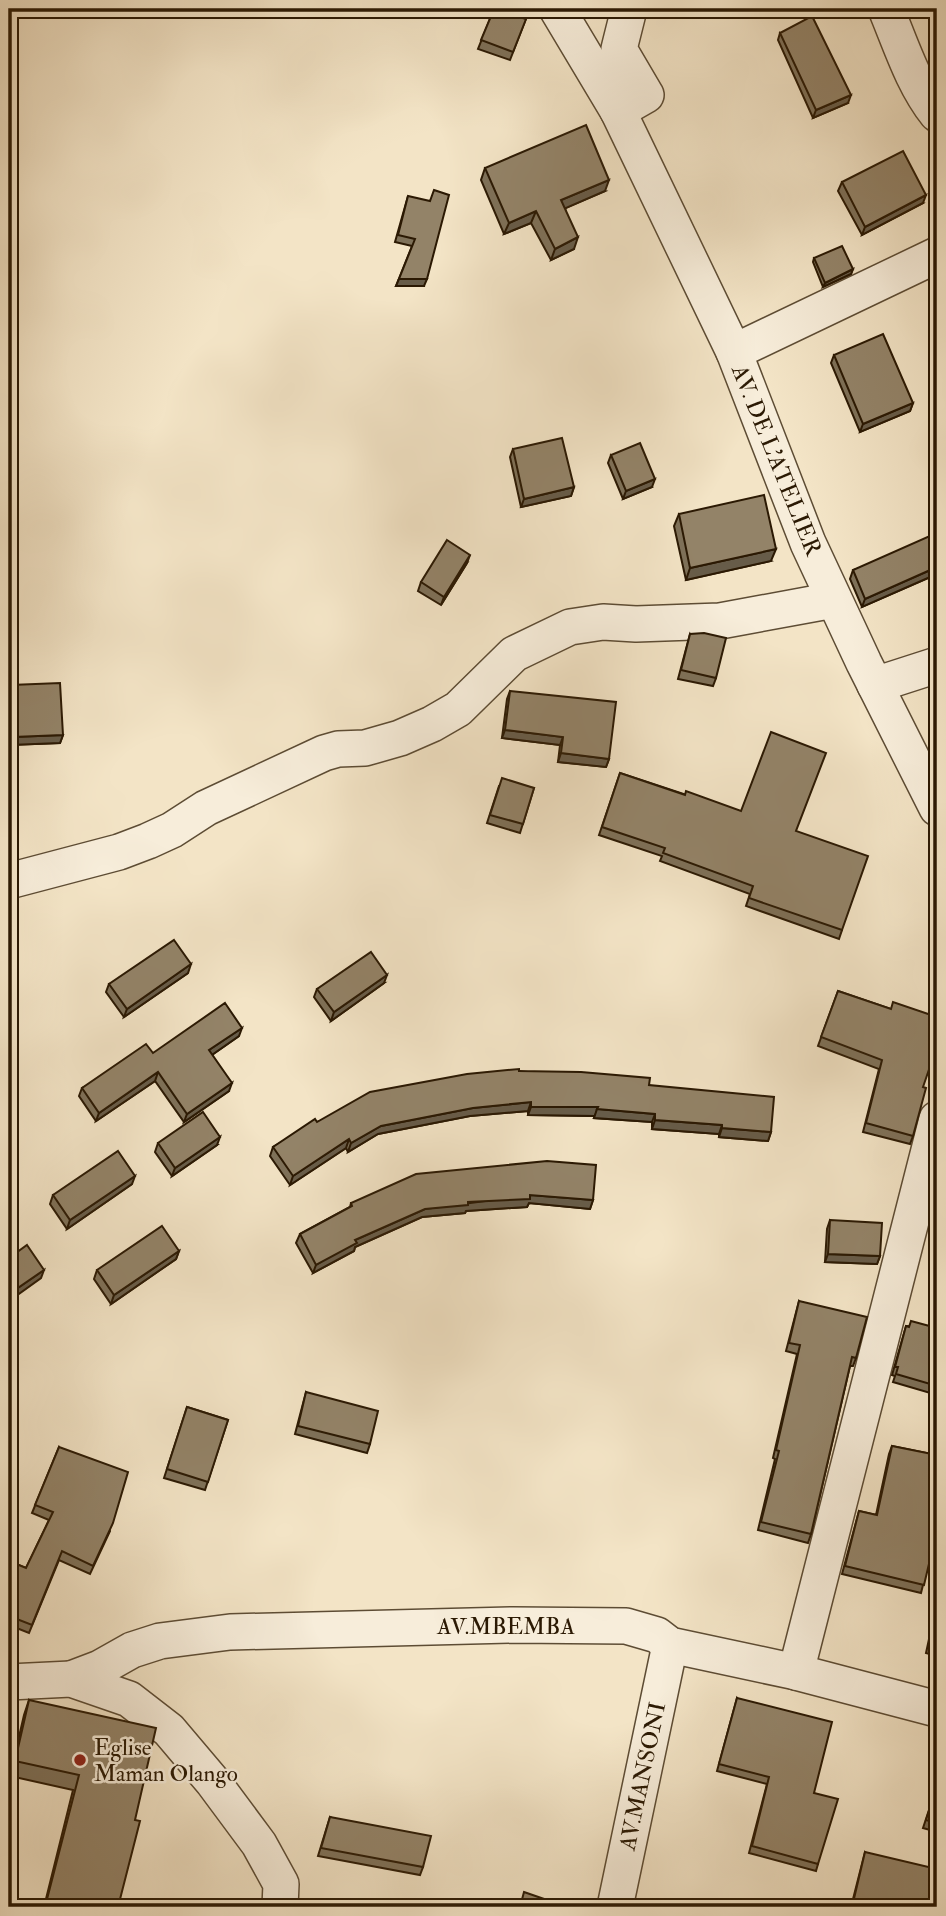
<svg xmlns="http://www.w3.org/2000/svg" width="946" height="1916" font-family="'IM FELL Double Pica',serif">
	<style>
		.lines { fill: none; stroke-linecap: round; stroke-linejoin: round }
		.street-casing { stroke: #5d4c34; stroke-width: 38 }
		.street { stroke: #f7edda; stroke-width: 35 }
		.wall { fill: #7e7159; stroke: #2b1903; stroke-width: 2 }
		.shaded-wall { fill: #675c49; stroke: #2b1903; stroke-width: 2 }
		.building { fill: #938368; stroke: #2b1903; stroke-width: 2 }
		.poi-dot { fill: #8f2418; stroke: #f7edda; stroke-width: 2.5 }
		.labels { text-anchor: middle; stroke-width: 5; stroke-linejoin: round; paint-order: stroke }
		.street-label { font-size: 23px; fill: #2b1903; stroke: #f7edda }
		.poi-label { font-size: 23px; fill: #2b1903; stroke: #f7edda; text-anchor: start }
	</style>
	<rect width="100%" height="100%" fill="#f3e4c6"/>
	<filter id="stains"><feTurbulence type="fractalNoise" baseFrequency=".00286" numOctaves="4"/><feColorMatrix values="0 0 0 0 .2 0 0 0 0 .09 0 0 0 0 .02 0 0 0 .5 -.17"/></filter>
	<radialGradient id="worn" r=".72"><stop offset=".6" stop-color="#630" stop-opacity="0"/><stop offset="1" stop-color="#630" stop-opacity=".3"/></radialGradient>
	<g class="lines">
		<defs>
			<g id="street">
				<polyline points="557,9 618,111 734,352 808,543 864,663 937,808"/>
				<path d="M 886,9 C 901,45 913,84 937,114"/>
				<polyline points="618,111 646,95 619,49 629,9"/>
				<polyline points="734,352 937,255"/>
				<polyline points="875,685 937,665"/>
				<polyline points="9,881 119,852 148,841 172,830 206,808 324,753 338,749 365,748 400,738 432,724 458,709 514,654 570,627 603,622 636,624 720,621 834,600"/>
				<polyline points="796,1672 937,1119"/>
				<polyline points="71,1679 100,1668 132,1650 160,1641 230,1632 513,1625 626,1626 657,1635 670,1645 796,1672 937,1709"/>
				<polyline points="9,1682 71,1679 129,1699 169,1730 213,1782 259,1844 281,1884 280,1907"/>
				<polyline points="615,1907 670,1645"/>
			</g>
		</defs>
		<use href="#street" class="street-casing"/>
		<use href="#street" class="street"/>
	</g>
	<g class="wall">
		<polygon points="494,9 526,19 510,60 478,49"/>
		<polygon points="780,33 848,103 813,118 778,40"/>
		<polygon points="485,168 605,191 565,208 574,249 551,260 531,223 504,234 481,180"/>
		<polygon points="842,182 923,203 862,235 838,191"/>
		<polygon points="408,196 424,286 396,286 412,246 395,242"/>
		<polygon points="814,258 853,269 851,274 823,287 813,262"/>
		<polygon points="834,355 913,403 910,411 860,432 831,363"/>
		<polygon points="513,449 574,487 571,496 521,507 510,457"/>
		<polygon points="611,455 652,487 623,499 608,463"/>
		<polygon points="679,514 771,561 686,580 674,526"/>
		<polygon points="937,546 937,574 862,607 850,579 853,570"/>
		<polygon points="467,563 441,605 418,591 421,582"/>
		<polygon points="690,634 716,678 713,686 678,679"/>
		<polygon points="11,685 63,735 60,743 10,745 9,691"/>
		<polygon points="510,691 609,759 606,767 558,762 560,745 502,738 507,699"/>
		<polygon points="620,773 796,831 842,930 839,939 746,906 750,894 660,861 662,856 599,835"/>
		<polygon points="499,786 534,788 520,833 487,823"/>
		<polygon points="188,973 124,1017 106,992 109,984"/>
		<polygon points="384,983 331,1021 314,997 317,989"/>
		<polygon points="838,991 891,1009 923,1087 913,1136 910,1144 863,1132 879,1069 818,1046"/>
		<polygon points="239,1036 212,1055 229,1091 184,1122 155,1081 96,1121 79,1096 82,1088 153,1053"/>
		<polygon points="519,1071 649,1085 771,1132 768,1141 719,1137 719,1134 652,1129 652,1122 594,1118 595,1116 528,1115 528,1111 470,1116 378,1134 348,1152 346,1148 290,1185 270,1156 273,1147 317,1122"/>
		<polygon points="158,1143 217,1145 172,1176 155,1152"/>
		<polygon points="132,1184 67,1229 50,1204 53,1195"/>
		<polygon points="593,1200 590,1209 529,1203 527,1207 466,1211 465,1213 422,1217 355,1247 354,1251 313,1273 296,1243 300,1234 350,1207 351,1203"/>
		<polygon points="830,1220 880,1256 877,1264 825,1262 827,1229"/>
		<polygon points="179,1251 176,1259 111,1304 94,1279 97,1270"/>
		<polygon points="799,1301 856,1358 853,1366 850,1366 811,1534 808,1543 758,1530 775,1459 773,1458 797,1354 786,1351"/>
		<polygon points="906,1326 937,1328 937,1395 893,1382 895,1376 892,1375"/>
		<polygon points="306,1392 370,1444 367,1453 295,1434"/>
		<polygon points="187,1407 228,1420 205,1490 164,1478"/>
		<polygon points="892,1446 937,1455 937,1538 935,1537 921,1593 842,1574 859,1511 876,1515 889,1454"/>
		<polygon points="59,1447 110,1531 90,1574 59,1560 29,1633 9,1625 9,1561 26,1568 49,1520 32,1513"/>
		<polygon points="937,1602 937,1656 926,1653"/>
		<polygon points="737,1698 814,1793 818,1864 816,1871 749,1853 767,1784 717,1771"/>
		<polygon points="29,1700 135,1820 118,1907 44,1907 73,1790 10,1776 24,1715"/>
		<polygon points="935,1792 937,1793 937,1832 923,1828"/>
		<polygon points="330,1817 423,1867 420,1875 318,1856"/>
		<polygon points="865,1852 937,1907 851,1907"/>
	</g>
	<g class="shaded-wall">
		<polygon points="851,95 848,103 813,118 816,110"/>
		<polygon points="609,180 605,191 557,212 561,200"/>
		<polygon points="926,195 923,203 862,235 865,227"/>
		<polygon points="536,211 531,223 504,234 509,223"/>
		<polygon points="578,237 574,249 551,260 555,249"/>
		<polygon points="853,269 851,274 823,287 825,283"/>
		<polygon points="399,279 427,279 424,286 396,286"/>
		<polygon points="913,403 910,411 860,432 863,424"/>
		<polygon points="655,479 652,487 623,499 626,491"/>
		<polygon points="574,487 571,496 521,507 524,499"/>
		<polygon points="776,549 771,561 686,580 690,568"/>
		<polygon points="470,555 467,563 441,605 444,597"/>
		<polygon points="937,567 937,574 862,607 865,599"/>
		<polygon points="505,730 563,737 560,745 502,738"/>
		<polygon points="63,735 60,743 10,745 13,737"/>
		<polygon points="561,753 609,759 606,767 558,762"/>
		<polygon points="191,964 188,973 124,1017 127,1009"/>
		<polygon points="387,975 384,983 331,1021 334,1012"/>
		<polygon points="242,1028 239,1036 206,1059 209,1050"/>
		<polygon points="158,1072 155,1081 96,1121 99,1113"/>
		<polygon points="232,1083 229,1091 184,1122 187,1114"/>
		<polygon points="531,1102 528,1111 470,1116 378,1134 348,1152 351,1143 381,1126 473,1108"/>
		<polygon points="531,1107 598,1107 595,1116 528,1115"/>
		<polygon points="597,1109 655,1114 652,1122 594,1118"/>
		<polygon points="655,1120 722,1125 719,1134 652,1129"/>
		<polygon points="722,1128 771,1132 768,1141 719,1137"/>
		<polygon points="220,1137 217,1145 172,1176 175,1168"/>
		<polygon points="349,1139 346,1148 290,1185 293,1176"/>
		<polygon points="135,1176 132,1184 67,1229 70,1220"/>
		<polygon points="530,1195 593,1200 590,1209 529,1203 527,1207 466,1211 465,1213 422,1217 355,1247 354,1251 313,1273 316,1265 355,1240 425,1209"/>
		<polygon points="179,1251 176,1259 111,1304 114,1295"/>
		<polygon points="828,1254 880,1256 877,1264 825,1262"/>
		<polygon points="44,1270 41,1278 9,1301 9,1294"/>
	</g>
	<g class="building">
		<polygon points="494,9 526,19 513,52 481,40"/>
		<polygon points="812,16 851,95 816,110 780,33"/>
		<polygon points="586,125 609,180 561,200 578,237 555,249 536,211 509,223 485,168"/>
		<polygon points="903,151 926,195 865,227 842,182"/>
		<polygon points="434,190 449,195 427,279 399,279 415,239 398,235 408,196 430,201"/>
		<polygon points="842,246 853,269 825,283 814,258"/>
		<polygon points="883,334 913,403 863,424 834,355"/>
		<polygon points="562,438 574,487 524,499 513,449"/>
		<polygon points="640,443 655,479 626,491 611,455"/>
		<polygon points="764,495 776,549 690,568 679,514"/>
		<polygon points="932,535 937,546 937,567 865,599 853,570"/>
		<polygon points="447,540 470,555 444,597 421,582"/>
		<polygon points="704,633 726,638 716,678 681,670 690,634"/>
		<polygon points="60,683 63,735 13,737 11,685"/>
		<polygon points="510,691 616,702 609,759 561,753 563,737 505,730"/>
		<polygon points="771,732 826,753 796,831 868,856 842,930 749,898 753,886 663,853 665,848 602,827 620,773 685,795 686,791 741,811"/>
		<polygon points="502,778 534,788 523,824 490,815"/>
		<polygon points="174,940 191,964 127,1009 109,984"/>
		<polygon points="371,952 387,975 334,1012 317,989"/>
		<polygon points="838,991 891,1009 893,1002 937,1017 937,1046 923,1087 926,1088 913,1136 866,1123 882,1060 821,1037"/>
		<polygon points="225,1003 242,1028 209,1050 232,1083 187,1114 158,1072 99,1113 82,1088 146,1044 153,1053"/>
		<polygon points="519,1069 519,1071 581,1072 650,1078 649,1085 774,1097 771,1132 722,1128 722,1125 655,1120 655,1114 597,1109 598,1107 531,1107 531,1102 473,1108 381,1126 351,1143 349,1139 293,1176 273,1147 315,1119 317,1122 370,1092 467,1074"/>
		<polygon points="203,1112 220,1137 175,1168 158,1143"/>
		<polygon points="118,1151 135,1176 70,1220 53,1195"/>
		<polygon points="547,1161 596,1165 593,1200 530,1195 530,1199 468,1202 468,1205 425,1209 355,1240 357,1243 316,1265 300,1234 352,1206 351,1203 416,1174"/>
		<polygon points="830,1220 882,1223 880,1256 828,1254"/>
		<polygon points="162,1226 179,1251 114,1295 97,1270"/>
		<polygon points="27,1245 44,1270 9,1294 9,1258"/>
		<polygon points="799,1301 867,1317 856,1358 852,1357 811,1534 761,1522 779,1451 776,1450 800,1345 789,1343"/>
		<polygon points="911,1321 937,1328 937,1386 896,1374 898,1367 895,1367 906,1326 909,1327"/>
		<polygon points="306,1392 378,1411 370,1444 298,1426"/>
		<polygon points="187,1407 228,1420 208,1482 167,1469"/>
		<polygon points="892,1446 937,1455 937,1530 924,1585 845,1566 859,1511 877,1515"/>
		<polygon points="59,1447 128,1472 113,1523 93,1566 62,1551 32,1625 9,1616 9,1561 26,1568 53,1512 35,1505"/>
		<polygon points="937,1607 937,1647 929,1645"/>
		<polygon points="737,1698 832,1722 814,1793 838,1799 818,1864 752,1846 769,1777 719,1764"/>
		<polygon points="29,1700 156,1728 135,1820 140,1821 118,1907 45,1907 79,1775 15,1761"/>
		<polygon points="935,1792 937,1793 937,1823 926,1820"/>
		<polygon points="330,1817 431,1836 423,1867 321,1848"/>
		<polygon points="865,1852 937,1869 937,1907 852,1907"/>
		<polygon points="524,1892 547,1900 546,1907 520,1907"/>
	</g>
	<circle class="poi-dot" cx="80" cy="1760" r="7"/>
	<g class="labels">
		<g class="street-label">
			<text transform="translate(777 460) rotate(68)" y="8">AV. DE L'ATELIER</text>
			<text x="506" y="1634">AV.MBEMBA</text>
			<text transform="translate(642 1776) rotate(-78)" y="8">AV.MANSONI</text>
		</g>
		<g class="poi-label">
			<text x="94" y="1755">Eglise<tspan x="94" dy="26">Maman Olango</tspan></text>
		</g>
	</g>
	<rect width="946" height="1916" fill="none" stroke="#f3e4c6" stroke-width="35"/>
	<rect x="10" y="10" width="925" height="1895" fill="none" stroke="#2b1903" stroke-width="3.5"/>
	<rect x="18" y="18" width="911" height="1881" fill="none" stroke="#2b1903" stroke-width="2"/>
	<rect width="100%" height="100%" filter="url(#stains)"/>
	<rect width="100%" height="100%" fill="url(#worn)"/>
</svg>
